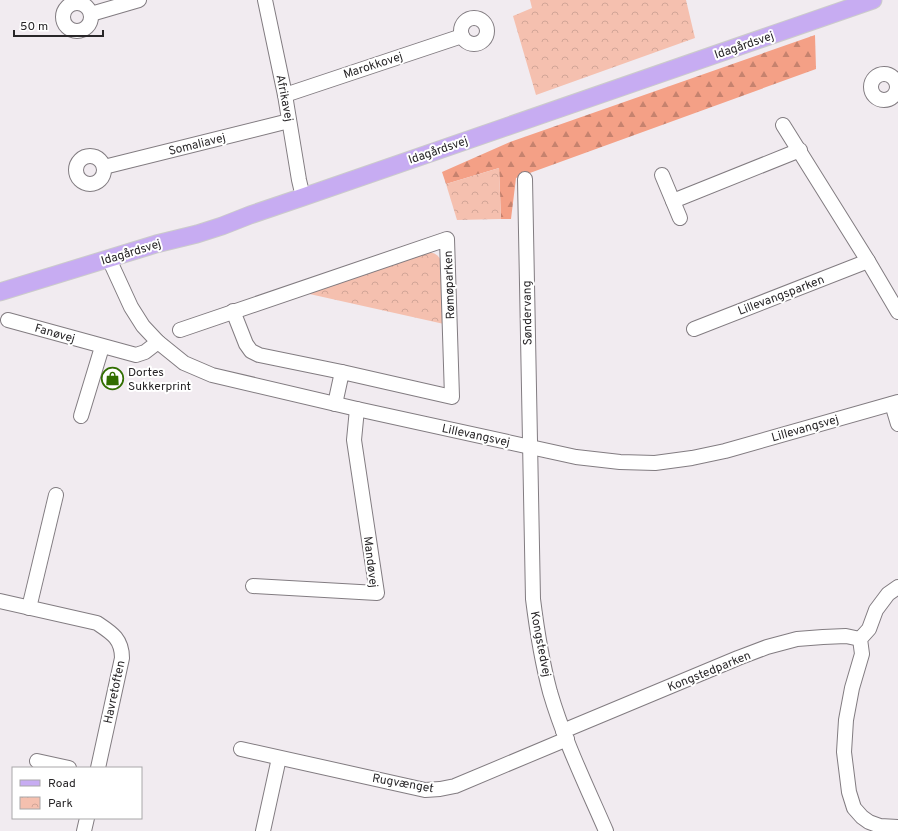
<svg xmlns="http://www.w3.org/2000/svg" width="898" height="831" font-family="Overpass,sans-serif">
	<style>
		.forest { fill: url(#forest-firs) }
		.park { fill: url(#park-crowns) }
		.lines { fill: none; stroke-linecap: round; stroke-linejoin: round }
		.minor-casing { stroke: #827c81; stroke-width: 16 }
		.major-casing { stroke: #cbcbcb; stroke-width: 19 }
		.minor { stroke: #fff; stroke-width: 14 }
		.major { stroke: #c7acf2; stroke-width: 17 }
		.labels { text-anchor: middle; stroke-width: 4; stroke-linejoin: round; paint-order: stroke }
		.street-label { font-size: 12px; fill: #282628; stroke: #fff }
		.poi-label { font-size: 12px; fill: #282628; stroke: #fff; text-anchor: start }
	</style>
	<defs>
		<pattern id="forest-firs" width="22" height="20" patternUnits="userSpaceOnUse"><rect width="22" height="20" fill="#f4a086"/><path d="M5 1l3.5 6h-7zM16 11l3.5 6h-7z" fill="#c6826e"/></pattern>
		<pattern id="park-crowns" width="20" height="18" patternUnits="userSpaceOnUse"><rect width="20" height="18" fill="#f5c0af"/><path d="M2 6a3 3 0 1 1 6 0M12 15a3 3 0 1 1 6 0" fill="none" stroke="#d2a597"/></pattern>
	</defs>
	<rect width="100%" height="100%" fill="#f1ebf0"/>
	<polygon class="forest" points="815,35 816,69 516,178 511,219 501,219 499,168 446,184 442,172 510,142"/>
	<g class="park">
		<polygon points="530,0 686,0 695,38 536,95 513,16 532,8"/>
		<polygon points="499,168 501,219 457,220 446,184"/>
		<path d="M 427,252 C 436,253 438,255 442,262 L 444,324 L 305,293 Z"/>
	</g>
	<g class="lines">
		<defs>
			<g id="minor">
				<polyline points="265,0 285,95 299,180 303,197"/>
				<circle cx="77" cy="17" r="14"/>
				<polyline points="91,14 139,0"/>
				<circle cx="474" cy="31" r="13"/>
				<circle cx="884" cy="87" r="13"/>
				<polyline points="285,95 462,36"/>
				<polyline points="783,125 868,261 898,312"/>
				<circle cx="90" cy="170" r="14"/>
				<polyline points="104,167 289,121"/>
				<polyline points="662,175 680,218"/>
				<path d="M 525,179 L 533,599 C 537,631 542,662 550,692 C 564,740 586,785 606,831"/>
				<polyline points="673,201 800,150"/>
				<polyline points="109,259 131,307 143,326 158,342 184,363 212,375 357,409 576,457 620,462 655,463 692,458 725,451 898,402"/>
				<polyline points="233,311 246,344 251,351 259,355 342,372"/>
				<polyline points="8,320 136,355 145,352 158,342"/>
				<polyline points="694,329 868,261"/>
				<polyline points="180,330 447,239 452,397 342,372 335,404"/>
				<polyline points="892,404 898,424"/>
				<polyline points="81,416 102,347"/>
				<polyline points="253,586 377,593 354,440 357,409"/>
				<polyline points="898,587 888,594 876,610 869,629 860,639 862,654 852,688 846,720 844,752 849,792 854,808 862,817 869,822 880,826 898,827"/>
				<path d="M 0,601 L 97,623 C 112,633 122,639 122,658 L 98,768"/>
				<polyline points="29,608 56,495"/>
				<polyline points="563,731 738,658 767,647 797,639 823,637 846,636 860,639"/>
				<polyline points="241,749 425,790 440,789 455,786 567,739"/>
				<polyline points="37,761 69,768"/>
				<polyline points="84,831 87,818"/>
				<polyline points="263,831 279,758"/>
			</g>
			<polyline id="major" points="0,292 156,244 197,234 222,226 250,215 303,197 873,0"/>
		</defs>
		<use href="#minor" class="minor-casing"/>
		<use href="#major" class="major-casing"/>
		<use href="#minor" class="minor"/>
		<use href="#major" class="major"/>
	</g>
	<defs>
		<symbol id="shop-ring" viewBox="-11 -11 22 22"><circle r="9.5" fill="#fff" stroke="#316e00" stroke-width="1.5"/><path d="M-5-2.5h2.3a2.7 3.5 0 0 1 5.4 0H5L5.5 6h-11ZM-1.5-2.5h3a1.5 2.3 0 0 0-3 0Z" fill="#316e00"/></symbol>
	</defs>
	<g fill-rule="evenodd">
		<use href="#shop-ring" x="100" y="366" width="25" height="25"/>
	</g>
	<g class="labels">
		<g class="street-label">
			<text transform="translate(744 45) rotate(-19)" y="4">Idagårdsvej</text>
			<text transform="translate(373 65) rotate(-18)" y="4">Marokkovej</text>
			<text transform="translate(285 98) rotate(79)" y="4">Afrikavej</text>
			<text transform="translate(197 144) rotate(-14)" y="4">Somaliavej</text>
			<text transform="translate(438 150) rotate(-19)" y="4">Idagårdsvej</text>
			<text transform="translate(131 252) rotate(-17)" y="4">Idagårdsvej</text>
			<text transform="translate(449 285) rotate(-92)" y="4">Rømøparken</text>
			<text transform="translate(781 295) rotate(-21)" y="4">Lillevangsparken</text>
			<text transform="translate(527 313) rotate(-91)" y="4">Søndervang</text>
			<text transform="translate(55 333) rotate(16)" y="4">Fanøvej</text>
			<text transform="translate(805 428) rotate(-16)" y="4">Lillevangsvej</text>
			<text transform="translate(476 435) rotate(12)" y="4">Lillevangsvej</text>
			<text transform="translate(371 562) rotate(83)" y="4">Mandøvej</text>
			<text transform="translate(541 644) rotate(79)" y="4">Kongstedvej</text>
			<text transform="translate(709 671) rotate(-22)" y="4">Kongstedparken</text>
			<text transform="translate(114 692) rotate(-78)" y="4">Havretoften</text>
			<text transform="translate(403 783) rotate(10)" y="4">Rugvænget</text>
		</g>
		<g class="poi-label">
			<text x="128" y="376">Dortes<tspan x="128" dy="14">Sukkerprint</tspan></text>
		</g>
	</g>
	<rect x="12" y="767" width="130" height="52" fill="#ffffff" stroke="#a9a8a9"/>
	<rect x="20" y="780" width="20" height="6" fill="#c7acf2" stroke="#a9a8a9"/>
	<text x="48" y="787" font-size="12" fill="#282628">Road</text>
	<rect x="20" y="797" width="20" height="12" fill="url(#park-crowns)" stroke="#a9a8a9"/>
	<text x="48" y="807" font-size="12" fill="#282628">Park</text>
	<path d="M14 30v6h89v-6" fill="none" stroke="#282628" stroke-width="2"/>
	<text x="20" y="30" font-size="12" fill="#282628" stroke="#ffffff" stroke-width="3" paint-order="stroke">50 m</text>
</svg>
